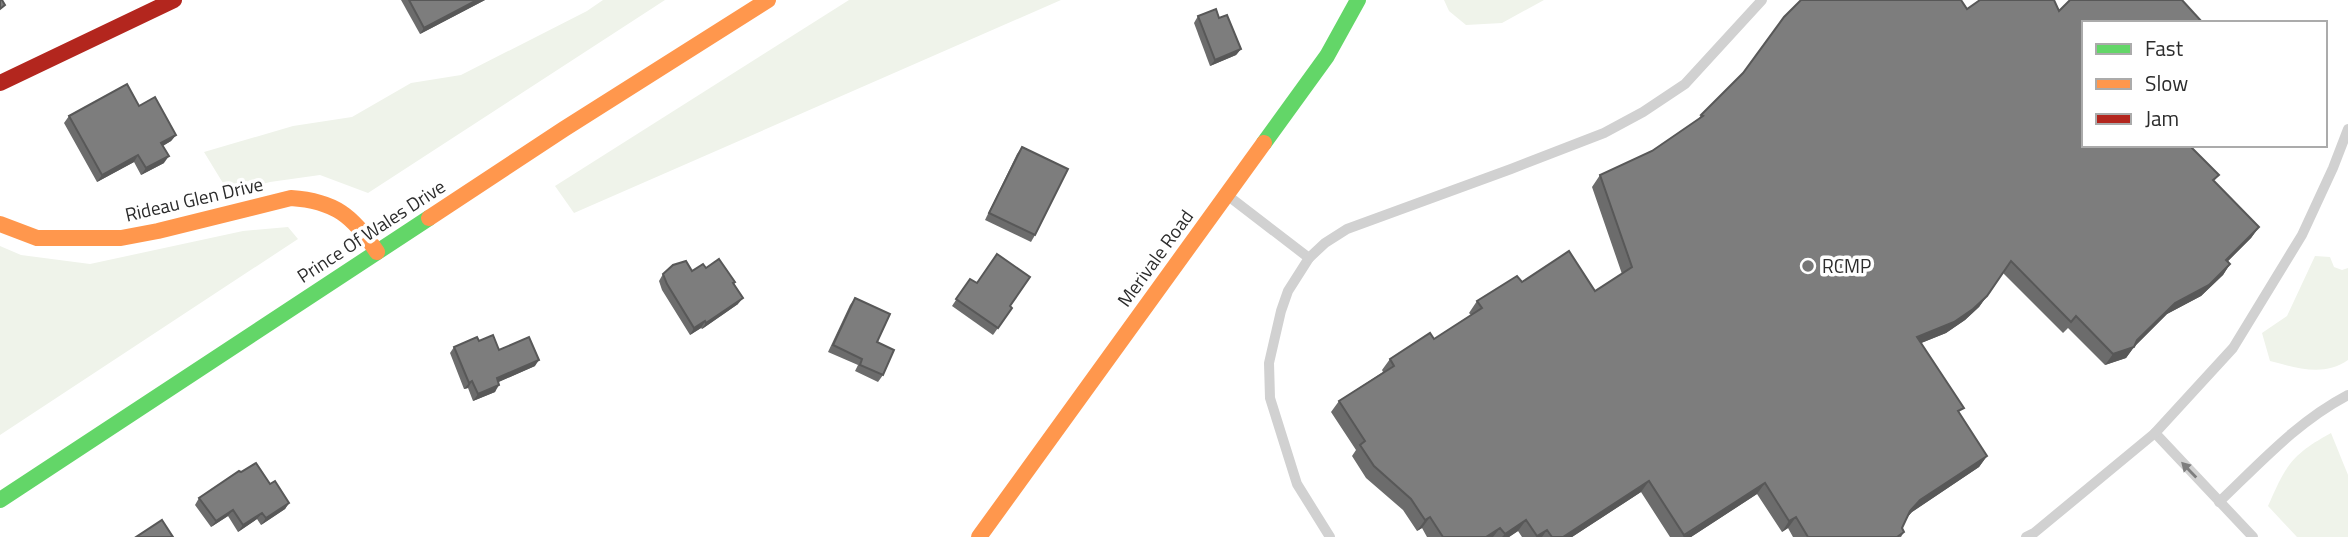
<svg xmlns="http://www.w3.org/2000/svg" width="2348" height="537" font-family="'Titillium Web',sans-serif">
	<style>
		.green { fill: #eff3ea }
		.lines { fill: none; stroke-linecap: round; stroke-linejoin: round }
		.lane { stroke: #d1d1d1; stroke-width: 10 }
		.fast { stroke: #63d668; stroke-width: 16 }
		.slow { stroke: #ff974d; stroke-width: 16 }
		.jam { stroke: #b3261e; stroke-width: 16 }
		.wall { fill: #6c6c6c }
		.shaded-wall { fill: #585858 }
		.building { fill: #7d7d7d; stroke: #585858; stroke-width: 2 }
		.oneway { fill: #7e7e7e }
		.poi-dot { fill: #767676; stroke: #fff; stroke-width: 2.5 }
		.labels { text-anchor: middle; stroke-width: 7; stroke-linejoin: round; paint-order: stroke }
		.street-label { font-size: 19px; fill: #2c2c2c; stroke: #fff }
		.poi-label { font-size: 19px; fill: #2c2c2c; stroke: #fff; text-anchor: start }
	</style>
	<rect width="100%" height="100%" fill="#fff"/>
	<g class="green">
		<polygon points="603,0 665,0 368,193 320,175 270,182 229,193 204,152 293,126 352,117 411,83 461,75 587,11"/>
		<polygon points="849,0 1061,0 574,213 555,186"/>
		<polygon points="1444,0 1544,0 1502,23 1466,25 1449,11"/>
		<polygon points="288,227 298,239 0,435 0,246 21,255 90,264 243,231"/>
		<path d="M 2315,256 L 2330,257 L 2334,267 L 2342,270 L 2348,268 L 2348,360 C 2324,377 2297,368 2270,361 L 2262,333 L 2287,316 Z"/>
		<path d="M 2331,433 L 2348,475 L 2348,537 L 2297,537 L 2268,506 C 2286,465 2291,455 2331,433 Z"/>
	</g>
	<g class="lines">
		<g class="lane">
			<polyline points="1227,195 1309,258 1288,291 1281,311 1269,363 1270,398 1297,484 1330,537"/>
			<polyline points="1309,258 1325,243 1347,229 1511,169 1604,133 1643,112 1685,84 1762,0"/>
			<polyline points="2155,433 2253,537"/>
			<path d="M 2219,502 C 2260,463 2298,421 2348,395"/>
			<polyline points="2026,537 2034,533 2155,433 2233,348 2302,235 2333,168 2348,129"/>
		</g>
		<g class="fast">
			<polyline points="1264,143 1327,56 1358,0"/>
			<polyline points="0,500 429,218"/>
		</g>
		<g class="slow">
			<polyline points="429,218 564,129 768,0"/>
			<path d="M 0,224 L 37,238 L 121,238 L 158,231 L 291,198 C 335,201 353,216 377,252"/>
			<polyline points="979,537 1264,143"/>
		</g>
		<polyline class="jam" points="0,83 174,0"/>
	</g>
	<g class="wall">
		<polygon points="401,0 485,0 420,34"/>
		<polygon points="1967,9 2084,145 2219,175 2214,181 2259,227 2251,238 2228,261 2230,264 2223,275 2201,296 2167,314 2134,347 2126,358 2105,365 2068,328 2063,333 2003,273 1979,307 1965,320 1946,333 1921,343 1959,414 1987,456 1979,467 1912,512 1908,516 1902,528 1904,532 1901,537 1793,537 1788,528 1782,532 1757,494 1691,537 1670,537 1641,492 1572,537 1522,537 1518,531 1509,537 1427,537 1422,528 1417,531 1403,510 1366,478 1352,456 1356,450 1331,412 1339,401 1383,372 1382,370 1390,359 1434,339 1471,315 1469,313 1477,301 1522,282 1595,291 1622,274 1592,187 1600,175 1652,151 1698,120 1701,115"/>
		<polygon points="1198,16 1219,18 1241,49 1236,55 1210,66 1194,23"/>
		<polygon points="139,106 176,135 171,141 163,146 164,163 141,175 134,162 97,182 64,123 69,116"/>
		<polygon points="1022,147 1035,235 1031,242 985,220 1017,154"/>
		<polygon points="706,268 735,282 734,284 738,304 702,329 701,328 690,335 662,290 659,281 663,274"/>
		<polygon points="970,279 1012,308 993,335 952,306"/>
		<polygon points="855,298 877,342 883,375 878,382 855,371 858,365 828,352 850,305"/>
		<polygon points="479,341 499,350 535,366 498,382 495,392 473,401 468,388 464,389 450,353 454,347"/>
		<polygon points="241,472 270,484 289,503 285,509 261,525 257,519 238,532 228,516 211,527 195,505 199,498"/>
	</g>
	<g class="shaded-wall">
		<polygon points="477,0 485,0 420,34 424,28"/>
		<polygon points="1241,49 1236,55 1210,66 1215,60"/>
		<polygon points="176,135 171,141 157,149 161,143"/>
		<polygon points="138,155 134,162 97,182 102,175"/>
		<polygon points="169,156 164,163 141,175 146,168"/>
		<polygon points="2259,227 2251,238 2218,271 2226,260"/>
		<polygon points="2230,264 2223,275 2201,296 2167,314 2134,347 2126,358 2105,365 2113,354 2137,340 2175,303"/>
		<polygon points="1987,296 1979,307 1965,320 1946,333 1909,348 1917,337"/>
		<polygon points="743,298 738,304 702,329 706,323"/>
		<polygon points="705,321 701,328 690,335 694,328"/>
		<polygon points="539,360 535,366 492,385 497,378"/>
		<polygon points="472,381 468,388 464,389 469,383"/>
		<polygon points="499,385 495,392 473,401 478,394"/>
		<polygon points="1987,456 1979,467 1912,512 1902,523 1920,500"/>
		<polygon points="1649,481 1641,492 1572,537 1563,537"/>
		<polygon points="1765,483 1757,494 1691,537 1683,537"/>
		<polygon points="289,503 285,509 261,525 266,518"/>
		<polygon points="233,510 228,516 211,527 216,521"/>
		<polygon points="262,513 257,519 238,532 243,525"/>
		<polygon points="1430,517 1422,528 1417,531 1425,520"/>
		<polygon points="1796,517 1788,528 1782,532 1789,521"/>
		<polygon points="1526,520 1518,531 1509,537 1502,537 1505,534"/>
		<polygon points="1500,528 1493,537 1486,537"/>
		<polygon points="1547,530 1542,537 1536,537 1537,536"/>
	</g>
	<g class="building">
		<polygon points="0,0 2,0 5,5 0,9"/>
		<polygon points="409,0 477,0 424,28"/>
		<polygon points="1801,0 1961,0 1967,9 1980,0 2054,0 2059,11 2070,0 2182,0 2203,23 2084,23 2084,145 2189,145 2219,175 2213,180 2259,227 2226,260 2230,264 2209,285 2175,303 2137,340 2134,347 2113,354 2076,316 2071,322 2011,261 1987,296 1973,309 1954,322 1917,337 1964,408 1958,411 1987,456 1920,500 1910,511 1902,528 1904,532 1897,537 1808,537 1796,517 1789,521 1765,483 1684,535 1649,481 1563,537 1552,537 1547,530 1537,536 1526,520 1505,534 1500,528 1486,537 1443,537 1430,517 1425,520 1411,499 1374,466 1360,445 1365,441 1339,401 1394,366 1390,359 1430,333 1434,339 1482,308 1477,301 1517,276 1522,282 1569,251 1595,291 1632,267 1600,175 1652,151 1703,116 1701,115 1743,73 1784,17"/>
		<polygon points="1216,9 1219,18 1227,15 1241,49 1215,60 1198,16"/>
		<polygon points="127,84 139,106 155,97 176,135 161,143 169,156 146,168 138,155 102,175 69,116"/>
		<polygon points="1022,147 1068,169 1035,235 989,213"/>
		<polygon points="997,254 1030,277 1010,306 1012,308 998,328 956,299 970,279 977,283"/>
		<polygon points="719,259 735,282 733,283 743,298 706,323 705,321 694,328 667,284 663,274 673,265 686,261 692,271 703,264 706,268"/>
		<polygon points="855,298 890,314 877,342 894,350 883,375 860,365 862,359 833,345"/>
		<polygon points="493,335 499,350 529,337 539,360 497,378 499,385 478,394 472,381 469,383 454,347 477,337 479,341"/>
		<polygon points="256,463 270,484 275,481 289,503 266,518 262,513 243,525 233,510 216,521 199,498 239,471 241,472"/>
		<polygon points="162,520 173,537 136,537"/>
	</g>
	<defs><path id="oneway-solid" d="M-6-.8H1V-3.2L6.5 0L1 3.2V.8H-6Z" transform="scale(1.75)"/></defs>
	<use class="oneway" href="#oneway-solid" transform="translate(2189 470) rotate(-134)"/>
	<circle class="poi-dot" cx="1808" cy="266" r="7"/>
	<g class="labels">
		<g class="street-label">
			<text transform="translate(194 199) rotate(-13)" y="7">Rideau Glen Drive</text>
			<text transform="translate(371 231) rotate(-33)" y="7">Prince Of Wales Drive</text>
			<text transform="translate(1155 258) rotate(-54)" y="7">Merivale Road</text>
		</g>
		<g class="poi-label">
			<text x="1822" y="273">RCMP</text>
		</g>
	</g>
	<rect x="2082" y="21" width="245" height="126" fill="#ffffff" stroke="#ababab" stroke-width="2"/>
	<rect x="2096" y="44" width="35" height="10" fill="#63d668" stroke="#ababab" stroke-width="2"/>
	<text x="2145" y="56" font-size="21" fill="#2c2c2c">Fast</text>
	<rect x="2096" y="79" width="35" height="10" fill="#ff974d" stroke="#ababab" stroke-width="2"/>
	<text x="2145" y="91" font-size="21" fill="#2c2c2c">Slow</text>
	<rect x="2096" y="114" width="35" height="10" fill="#b3261e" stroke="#ababab" stroke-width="2"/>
	<text x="2145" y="126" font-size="21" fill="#2c2c2c">Jam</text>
</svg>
